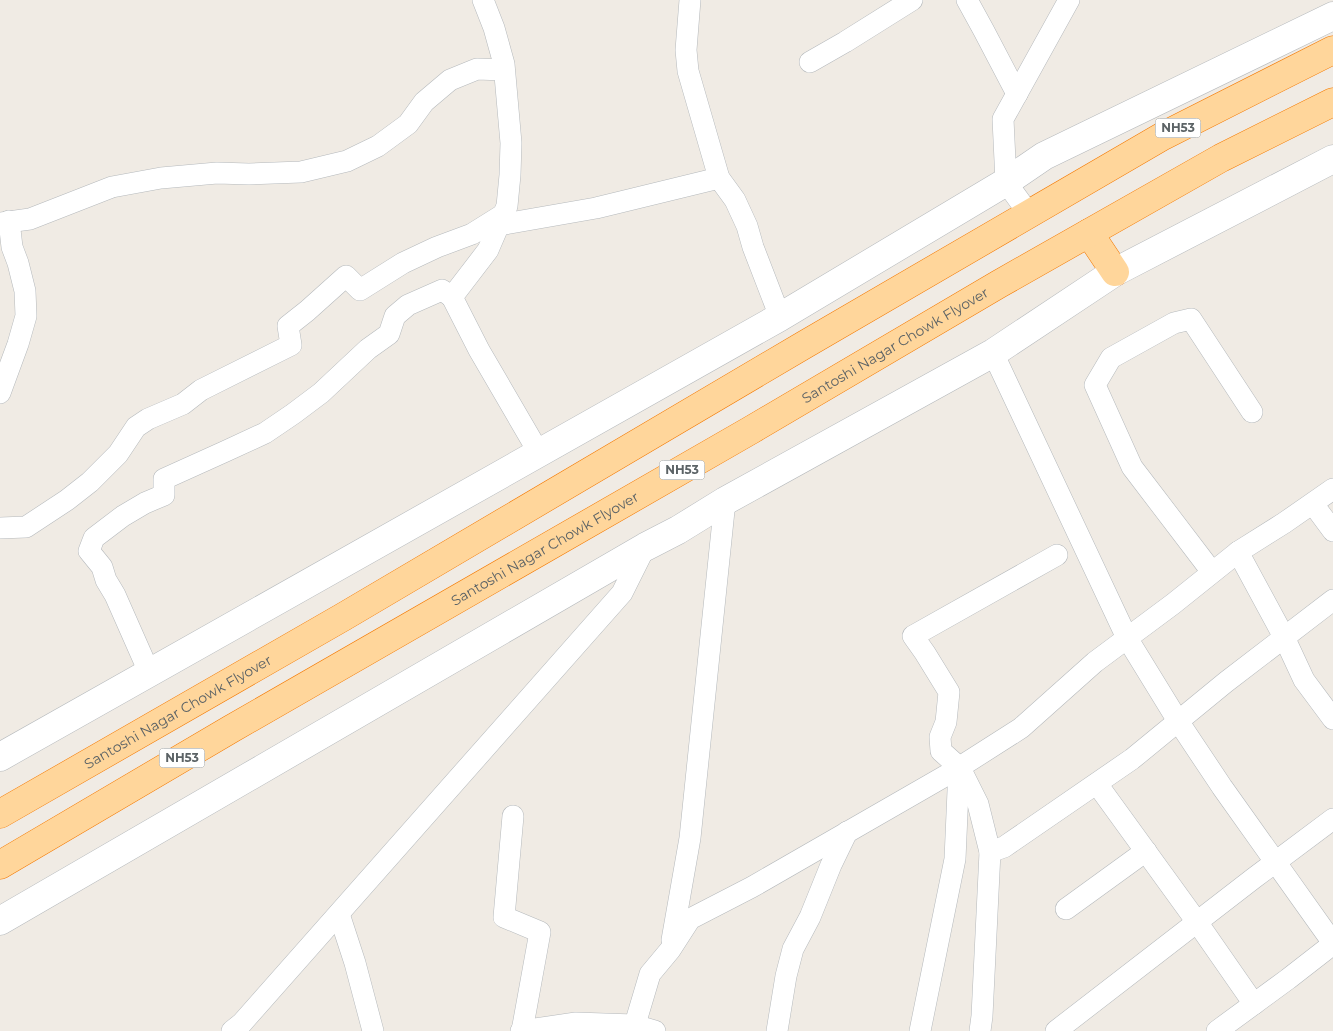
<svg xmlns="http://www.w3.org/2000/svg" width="1333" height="1031" font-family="Montserrat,sans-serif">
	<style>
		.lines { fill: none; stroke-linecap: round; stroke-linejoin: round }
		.minor-casing { stroke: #b5b9bc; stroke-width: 22 }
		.tertiary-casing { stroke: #b5b9bc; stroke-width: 29 }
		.trunk-casing { stroke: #f47900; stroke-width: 29 }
		.minor { stroke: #fff; stroke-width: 21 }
		.tertiary { stroke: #fff; stroke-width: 28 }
		.trunk { stroke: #ffd69b; stroke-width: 28 }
		.labels { text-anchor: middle; stroke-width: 5; stroke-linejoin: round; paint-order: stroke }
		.shield { fill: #fff; stroke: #8d9294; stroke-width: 1 }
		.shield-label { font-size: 12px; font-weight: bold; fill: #5c6366 }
		.street-label { font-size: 14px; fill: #5c6366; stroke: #fff }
	</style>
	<rect width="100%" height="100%" fill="#f0ebe4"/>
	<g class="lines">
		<defs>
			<g id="minor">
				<polyline points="483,0 494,28 504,64 511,143 510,175 507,206 488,250 452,297 479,350 539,453"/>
				<polyline points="690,0 686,50 688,71 719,178 735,200 747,226 753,247 780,317"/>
				<polyline points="967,0 984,31 1017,94"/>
				<polyline points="810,62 845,42 912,0"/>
				<polyline points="1029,214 1006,182 1003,119 1069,0"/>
				<polyline points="0,223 30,219 112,187 161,178 217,173 249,174 301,172 347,161 378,146 408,124 424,102 450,80 477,69 504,70"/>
				<polyline points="499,225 596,208 719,178"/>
				<polyline points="993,353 1127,638 1178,721 1222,787 1333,943"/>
				<polyline points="0,393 18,344 26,316 25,291 18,263 12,247 9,221"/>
				<polyline points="1313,504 1333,531"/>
				<polyline points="0,528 26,527 67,500 90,482 118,454 136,427 148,419 183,404 201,390 291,345 288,326 307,311 346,276 360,290 403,263 437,247 472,234 504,214"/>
				<polyline points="1238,552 1284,637 1304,680 1333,719"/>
				<polyline points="1212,572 1132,467 1095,385 1111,358 1174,323 1191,319 1252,412"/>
				<polyline points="149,672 115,595 106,580 102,567 89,551 94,538 123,516 145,503 164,495 164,479 226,451 265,433 293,414 321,393 368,349 389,334 395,316 408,305 442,290 452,297"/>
				<polyline points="1097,784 1197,922 1254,1004"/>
				<polyline points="513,816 504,917 540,932 522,1031"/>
				<polyline points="990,852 1004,847 1132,759 1226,682 1333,600"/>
				<polyline points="1066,909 1146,851"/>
				<polyline points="339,914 355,963 373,1031"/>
				<polyline points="672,940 690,838 725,501"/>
				<polyline points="232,1031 242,1023 622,593 645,547"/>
				<polyline points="521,1031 576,1023 634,1025 655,1031"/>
				<polyline points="633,1031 650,974 670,950 690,919 752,887 952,772 1021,728 1095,662 1173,604 1238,552 1284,523 1333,489"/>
				<polyline points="777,1031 786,976 793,949 810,917 831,865 847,832"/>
				<polyline points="920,1031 955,859 959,768"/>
				<polyline points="980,1031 982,1016 990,852 978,804 960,768 941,751 940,737 946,722 949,692 925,653 913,636 1057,555"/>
				<polyline points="1056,1031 1254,878 1333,819"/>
				<polyline points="1217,1031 1288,979 1333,944"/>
			</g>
			<g id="tertiary">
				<polyline points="0,757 780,317 1006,182 1044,156 1333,16"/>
				<polyline points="0,921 645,547 678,530 725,501 993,353 1115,272 1333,159"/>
			</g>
			<g id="trunk">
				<polyline points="1089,233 1115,272"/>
				<path id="s1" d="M 0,814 L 343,617 L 804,345 L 1163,136 L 1333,50"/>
				<path id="s2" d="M 0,865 L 231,729 L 751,430 L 999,284 L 1221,158 L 1333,102"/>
			</g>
		</defs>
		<use href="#minor" class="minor-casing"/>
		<use href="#tertiary" class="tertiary-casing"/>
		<use href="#trunk" class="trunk-casing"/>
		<use href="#minor" class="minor"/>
		<use href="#tertiary" class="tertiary"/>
		<use href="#trunk" class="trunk"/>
	</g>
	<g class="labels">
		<g class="shield">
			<rect x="1155.5" y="118.5" width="45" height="19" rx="4"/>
			<rect x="659.5" y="460.5" width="45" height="19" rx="4"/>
			<rect x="159.5" y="748.5" width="45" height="19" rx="4"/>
		</g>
		<g class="shield-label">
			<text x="1178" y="132">NH53</text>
			<text x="682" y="474">NH53</text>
			<text x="182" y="762">NH53</text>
		</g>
		<g class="street-label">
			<text dy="5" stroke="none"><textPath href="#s2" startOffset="1035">Santoshi Nagar Chowk Flyover</textPath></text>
			<text dy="5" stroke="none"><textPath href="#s2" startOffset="630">Santoshi Nagar Chowk Flyover</textPath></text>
			<text dy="5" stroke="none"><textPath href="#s1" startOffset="205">Santoshi Nagar Chowk Flyover</textPath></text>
		</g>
	</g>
</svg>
